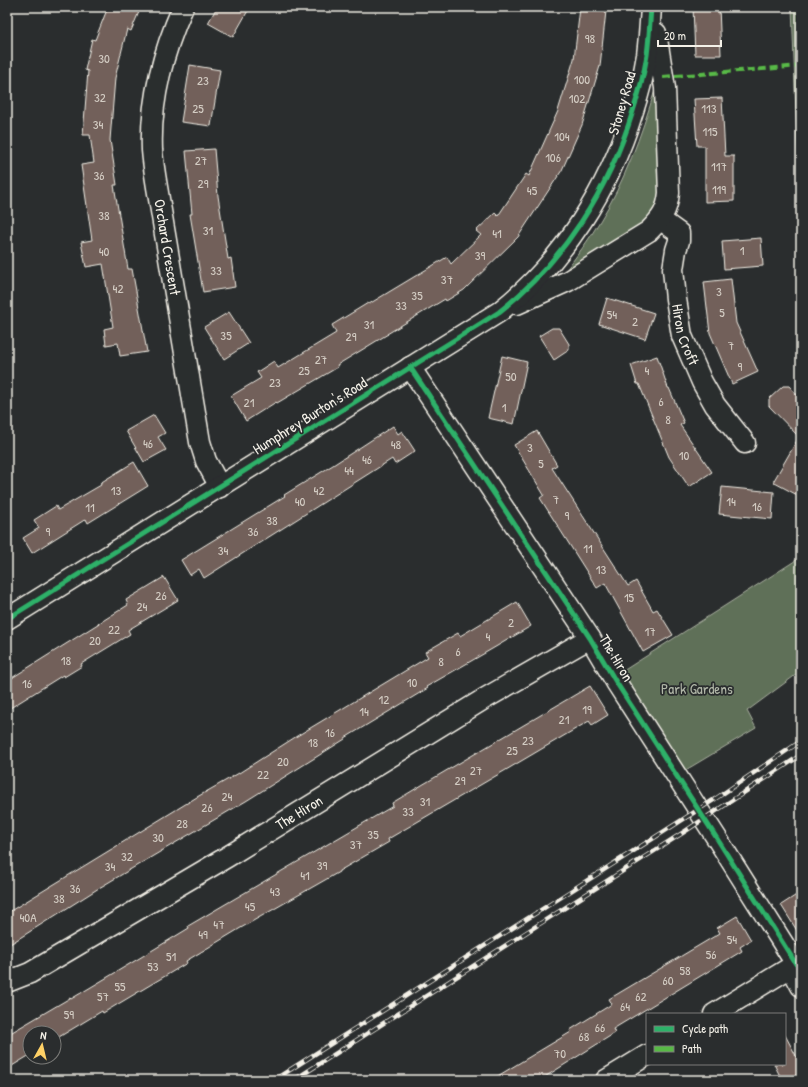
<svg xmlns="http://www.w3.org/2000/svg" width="808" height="1087" font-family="'Patrick Hand',sans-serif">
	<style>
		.green { fill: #5f7059; stroke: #aab0a0 }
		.building { fill: #72605a; stroke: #f4f1e8 }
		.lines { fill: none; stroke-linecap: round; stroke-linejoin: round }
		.minor-casing { stroke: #f4f1e8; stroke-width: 23 }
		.minor { stroke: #2a2d2e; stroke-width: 20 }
		.rail-casing { stroke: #f4f1e8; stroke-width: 4.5 }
		.rail { stroke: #2a2d2e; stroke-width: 3; stroke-dasharray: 9; stroke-linecap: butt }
		.quiet { stroke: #58b947; stroke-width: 4; stroke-dasharray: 8 4; stroke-linecap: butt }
		.cycleway-casing { stroke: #2a2d2e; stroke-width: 8 }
		.cycleway { stroke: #2db169; stroke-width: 5 }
		.labels { text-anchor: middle; stroke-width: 3.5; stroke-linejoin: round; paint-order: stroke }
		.number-label { font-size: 13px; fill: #d4cdc4 }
		.street-label { font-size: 15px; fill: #f4f1e8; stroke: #2a2d2e }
		.park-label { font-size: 15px; fill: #b1b7a8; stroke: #2a2d2e }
	</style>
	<rect width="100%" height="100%" fill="#2a2d2e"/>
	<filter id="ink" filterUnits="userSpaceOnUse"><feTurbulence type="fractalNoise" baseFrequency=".025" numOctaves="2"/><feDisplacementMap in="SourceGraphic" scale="8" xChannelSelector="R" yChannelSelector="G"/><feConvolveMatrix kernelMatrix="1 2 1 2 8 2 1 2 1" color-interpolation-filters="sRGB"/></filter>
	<g filter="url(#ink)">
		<g class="green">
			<polygon points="792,7 801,7 801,250"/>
			<path d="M 658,87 L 663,196 L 649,222 L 563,274 C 576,257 589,240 600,221 C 625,181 641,135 655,90 Z"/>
			<polygon points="801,557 801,671 747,711 756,728 684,771 625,678 623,671"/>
		</g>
		<g class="building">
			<polygon points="108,7 141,7 131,31 127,29 115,78 110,140 117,185 114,185 128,269 132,269 147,352 120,356 118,343 106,345 104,329 113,327 103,264 86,267 81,242 92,240 81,165 94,163 90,135 83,135 88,71 85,70 92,39 95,40"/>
			<polygon points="217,7 250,7 233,37 208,23"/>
			<polygon points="693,7 719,7 721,55 695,55"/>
			<polygon points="580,8 606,11 600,66 582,125 562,170 518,237 464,290 446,301 445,299 387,334 388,334 337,365 338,367 277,403 276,402 246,421 231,396 261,378 257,372 274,361 278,368 336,333 332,325 368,303 369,304 447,257 451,264 481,235 476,231 495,213 498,216 526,174 529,176 558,111 574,59"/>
			<polygon points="190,65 220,70 211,126 181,122"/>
			<polygon points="722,98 725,156 734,156 734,201 705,202 705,146 697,146 694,99"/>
			<polygon points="214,149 218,196 228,259 231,258 235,287 203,292 190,214 192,214 186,151"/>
			<polygon points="761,238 763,266 724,269 722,241"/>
			<polygon points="731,279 736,323 758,372 732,384 710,333 704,282"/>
			<polygon points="607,298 654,313 645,339 599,324"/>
			<polygon points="229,312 249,343 224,359 204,327"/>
			<polygon points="552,328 559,328 569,344 569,350 554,360 539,336"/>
			<polygon points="502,356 527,362 514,424 488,418"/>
			<polygon points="657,356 668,388 669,388 684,423 680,425 712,472 689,487 669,457 639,384 637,384 631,365"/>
			<polygon points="783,386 789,386 801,399 801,497 773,482 799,437 769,406 769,399"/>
			<polygon points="154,415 165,433 158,437 166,450 144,462 126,431"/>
			<polygon points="393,426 398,434 402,431 415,451 395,464 392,459 204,578 199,569 190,575 181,560 285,496 284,495 333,465"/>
			<polygon points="537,431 557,465 552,468 628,586 636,581 653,611 657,609 673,635 643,652 605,583 597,588 540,498 544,495 514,445"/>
			<polygon points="134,462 148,486 88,523 86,519 32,553 23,538 39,528 34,520 56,506 58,510 101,485 100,483"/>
			<polygon points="722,487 774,492 772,519 719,514"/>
			<polygon points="164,577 178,600 128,630 130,634 81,664 82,666 64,677 63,675 7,710 7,681 128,605 126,600"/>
			<polygon points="517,602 531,626 492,649 426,687 428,688 345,738 345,739 246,801 99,888 7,946 7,913 197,797 239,773 297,736 428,657 425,652 458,633 460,636"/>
			<polygon points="590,686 608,715 592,725 589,721 511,767 388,839 389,842 339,871 339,872 239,929 186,961 187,963 103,1013 102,1011 54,1040 54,1033 30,1033 30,1055 7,1069 7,1035 70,998 71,999 138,959 189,928 188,926 357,827 393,806 392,803 422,785"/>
			<polygon points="801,892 801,937 781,905"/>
			<polygon points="737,916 751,940 740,947 742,951 613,1029 615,1033 540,1080 491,1080 571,1032 570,1030 612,1004 609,999 720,933 717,928"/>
			<polygon points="785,1035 801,1065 801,1080 782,1080 774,1064 785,1064"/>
		</g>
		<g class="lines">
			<defs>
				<g id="minor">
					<path id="s1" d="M 183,7 C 163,52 150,100 152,150 C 153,163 155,175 157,187 L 200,442 L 206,461 L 220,487"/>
					<path id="s2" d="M 661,220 L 679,233 L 679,241 L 676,250 L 673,269 L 676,299 L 682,336 L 702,382 L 715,405 L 745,443"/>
					<path d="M 517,304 L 568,281 L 649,231 C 662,218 667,211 669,193 L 665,88 L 656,33"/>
					<polyline points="410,367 590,638 616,682 716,837 796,964"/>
					<path d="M 7,619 L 499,312 C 564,261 609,189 633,111 C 639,93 644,74 647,55 C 649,39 650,23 651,7"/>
					<polyline points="791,967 801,986"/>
					<path id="s3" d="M 7,982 L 30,973 L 227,857 L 484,699 L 590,638"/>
					<polyline points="714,1014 801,961"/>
					<polyline points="606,1080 647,1055"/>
				</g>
			</defs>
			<use href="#minor" class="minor-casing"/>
			<use href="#minor" class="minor"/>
			<defs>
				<g id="rail">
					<polyline points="274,1080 715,799 801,741"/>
					<polyline points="294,1080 684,832 801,755"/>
				</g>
			</defs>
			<use href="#rail" class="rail-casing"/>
			<use href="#rail" class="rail"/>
			<polyline class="quiet" points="663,77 801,66"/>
			<defs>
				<g id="cycleway">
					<polyline points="410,367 590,638 616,682 716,837 796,964"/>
					<path d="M 7,619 L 499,312 C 564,261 609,189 633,111 C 639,93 644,74 647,55 C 649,39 650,23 651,7"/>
				</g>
			</defs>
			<use href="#cycleway" class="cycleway-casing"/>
			<use href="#cycleway" class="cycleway"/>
		</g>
	</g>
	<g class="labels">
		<g class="number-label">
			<text x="590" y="43">98</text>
			<text x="104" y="63">30</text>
			<text x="582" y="84">100</text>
			<text x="203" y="85">23</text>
			<text x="100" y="102">32</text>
			<text x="577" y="103">102</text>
			<text x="198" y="113">25</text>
			<text x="709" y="113">113</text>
			<text x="98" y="129">34</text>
			<text x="710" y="136">115</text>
			<text x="562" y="141">104</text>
			<text x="553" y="162">106</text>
			<text x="201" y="165">27</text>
			<text x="719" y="171">117</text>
			<text x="99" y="180">36</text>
			<text x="203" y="188">29</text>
			<text x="719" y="194">119</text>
			<text x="532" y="195">45</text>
			<text x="104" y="220">38</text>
			<text x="208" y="235">31</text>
			<text x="497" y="238">41</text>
			<text x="742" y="255">1</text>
			<text x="104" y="256">40</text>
			<text x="480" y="260">39</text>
			<text x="216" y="275">33</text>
			<text x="447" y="284">37</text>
			<text x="118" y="293">42</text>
			<text x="719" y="296">3</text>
			<text x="417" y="300">35</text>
			<text x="401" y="310">33</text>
			<text x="722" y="317">5</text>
			<text x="612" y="319">54</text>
			<text x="635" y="326">2</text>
			<text x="369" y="329">31</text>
			<text x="226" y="340">35</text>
			<text x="351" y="341">29</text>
			<text x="731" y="350">7</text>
			<text x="321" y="364">27</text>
			<text x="740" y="371">9</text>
			<text x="304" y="375">25</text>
			<text x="647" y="375">4</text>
			<text x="511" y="381">50</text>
			<text x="275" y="387">23</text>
			<text x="661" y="406">6</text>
			<text x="249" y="407">21</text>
			<text x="504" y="412">1</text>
			<text x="668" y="424">8</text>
			<text x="148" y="448">46</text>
			<text x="396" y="449">48</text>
			<text x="530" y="452">3</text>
			<text x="684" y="460">10</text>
			<text x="367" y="464">46</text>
			<text x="541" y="468">5</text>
			<text x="349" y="475">44</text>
			<text x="116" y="495">13</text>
			<text x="319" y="495">42</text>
			<text x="556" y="504">7</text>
			<text x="300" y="506">40</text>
			<text x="731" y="506">14</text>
			<text x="757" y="511">16</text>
			<text x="90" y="512">11</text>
			<text x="567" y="520">9</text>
			<text x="272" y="525">38</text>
			<text x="48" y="536">9</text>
			<text x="253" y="536">36</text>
			<text x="588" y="553">11</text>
			<text x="223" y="555">34</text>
			<text x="601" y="574">13</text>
			<text x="161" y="600">26</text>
			<text x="629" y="602">15</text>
			<text x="142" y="611">24</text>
			<text x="511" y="627">2</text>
			<text x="114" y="634">22</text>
			<text x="650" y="636">17</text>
			<text x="488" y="641">4</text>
			<text x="95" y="645">20</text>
			<text x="458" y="656">6</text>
			<text x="66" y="665">18</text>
			<text x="441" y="666">8</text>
			<text x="412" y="687">10</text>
			<text x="27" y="688">16</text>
			<text x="384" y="704">12</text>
			<text x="587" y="714">19</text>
			<text x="364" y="716">14</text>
			<text x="564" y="724">21</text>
			<text x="330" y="737">16</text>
			<text x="528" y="745">23</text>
			<text x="313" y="747">18</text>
			<text x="512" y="755">25</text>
			<text x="283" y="766">20</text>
			<text x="476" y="775">27</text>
			<text x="263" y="779">22</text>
			<text x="460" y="785">29</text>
			<text x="227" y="801">24</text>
			<text x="425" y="806">31</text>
			<text x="207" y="812">26</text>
			<text x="408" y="816">33</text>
			<text x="182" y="828">28</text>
			<text x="373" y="839">35</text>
			<text x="158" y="842">30</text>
			<text x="356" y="849">37</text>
			<text x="127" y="861">32</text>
			<text x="322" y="870">39</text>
			<text x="110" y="871">34</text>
			<text x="305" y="880">41</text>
			<text x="75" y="893">36</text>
			<text x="275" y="896">43</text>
			<text x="59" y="903">38</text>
			<text x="250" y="911">45</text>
			<text x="28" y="922">40A</text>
			<text x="219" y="929">47</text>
			<text x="203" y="939">49</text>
			<text x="732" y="944">54</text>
			<text x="711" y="959">56</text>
			<text x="171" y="961">51</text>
			<text x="153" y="971">53</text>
			<text x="685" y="975">58</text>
			<text x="668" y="985">60</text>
			<text x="120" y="991">55</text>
			<text x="103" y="1001">57</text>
			<text x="641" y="1001">62</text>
			<text x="625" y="1011">64</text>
			<text x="69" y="1019">59</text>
			<text x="600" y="1032">66</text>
			<text x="584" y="1041">68</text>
			<text x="560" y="1058">70</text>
		</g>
		<g class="street-label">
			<text transform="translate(622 103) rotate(-74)" y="5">Stoney Road</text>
			<text dy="5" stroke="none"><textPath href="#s1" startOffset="246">Orchard Crescent</textPath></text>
			<text dy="5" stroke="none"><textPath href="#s2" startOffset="126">Hiron Croft</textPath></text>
			<text transform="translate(310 416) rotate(-32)" y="5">Humphrey Burton's Road</text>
			<text transform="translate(616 658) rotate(59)" y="5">The Hiron</text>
			<text dy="5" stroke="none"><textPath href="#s3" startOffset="338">The Hiron</textPath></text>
		</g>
		<g class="park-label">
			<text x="697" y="694">Park Gardens</text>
		</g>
	</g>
	<rect width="808" height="1087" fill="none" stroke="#2a2d2e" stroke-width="24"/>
	<rect x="12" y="12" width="784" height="1063" fill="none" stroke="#f4f1e8" stroke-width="1.5" filter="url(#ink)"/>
	<rect x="646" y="1013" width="140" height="52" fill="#2a2d2e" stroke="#7b7b78"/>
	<rect x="654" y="1026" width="20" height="6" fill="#2db169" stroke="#7b7b78"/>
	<text x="682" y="1033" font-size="12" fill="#f4f1e8">Cycle path</text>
	<rect x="654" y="1046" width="20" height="6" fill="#58b947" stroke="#7b7b78"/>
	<text x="682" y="1053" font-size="12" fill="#f4f1e8">Path</text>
	<g transform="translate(42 1045) rotate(8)"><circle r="19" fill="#2a2d2e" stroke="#7b7b78"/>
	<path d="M0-3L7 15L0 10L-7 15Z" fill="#ffd166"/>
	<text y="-6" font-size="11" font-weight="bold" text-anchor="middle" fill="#f4f1e8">N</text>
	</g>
	<path d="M658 40v6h63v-6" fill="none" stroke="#f4f1e8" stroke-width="2"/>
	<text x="664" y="40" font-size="12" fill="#f4f1e8" stroke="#2a2d2e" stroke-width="3" paint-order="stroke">20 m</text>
</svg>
